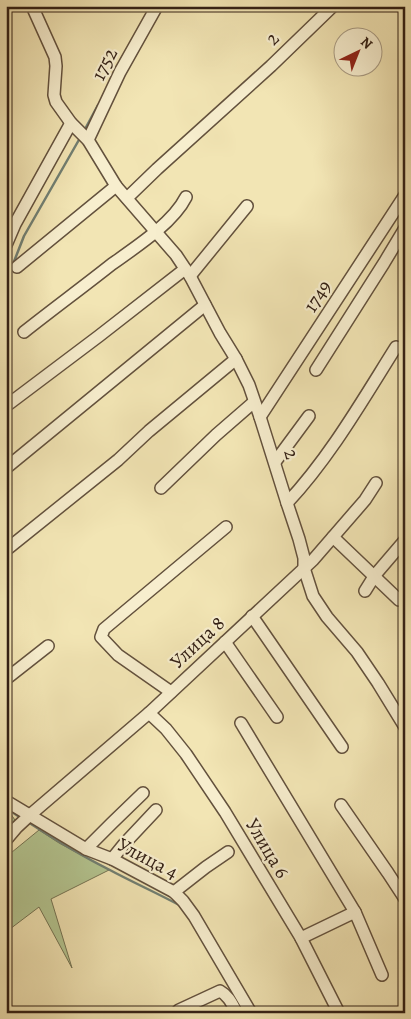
<svg xmlns="http://www.w3.org/2000/svg" width="411" height="1019" font-family="Alegreya,serif">
	<style>
		.grass { fill: #b4c691; stroke: #747353 }
		.lines { fill: none; stroke-linecap: round; stroke-linejoin: round }
		.stream { stroke: #717f72; stroke-width: 2.5 }
		.minor-casing { stroke: #63513d; stroke-width: 14 }
		.minor { stroke: #f7eece; stroke-width: 11 }
		.labels { text-anchor: middle; stroke-width: 4.5; stroke-linejoin: round; paint-order: stroke }
		.street-label { font-size: 20px; fill: #332015; stroke: #f7eece }
	</style>
	<rect width="100%" height="100%" fill="#f2e5b4"/>
	<filter id="stains"><feTurbulence type="fractalNoise" baseFrequency=".004" numOctaves="4"/><feColorMatrix values="0 0 0 0 .2 0 0 0 0 .09 0 0 0 0 .02 0 0 0 .5 -.17"/></filter>
	<radialGradient id="worn" r=".72"><stop offset=".6" stop-color="#630" stop-opacity="0"/><stop offset="1" stop-color="#630" stop-opacity=".3"/></radialGradient>
	<g class="grass">
		<polygon points="6,807 17,823 6,834"/>
		<polygon points="39,830 59,843 109,870 51,899 72,968 39,907 6,932 6,857"/>
	</g>
	<g class="lines">
		<g class="stream">
			<polyline points="84,131 98,105"/>
			<polyline points="6,282 24,236 80,138"/>
			<polyline points="6,807 9,810 21,818"/>
			<path d="M 28,822 C 54,839 80,855 108,869 C 132,882 157,893 181,906"/>
		</g>
		<defs>
			<g id="minor">
				<polyline points="32,6 55,57 56,66 54,95 56,102 71,123 88,140 116,186 176,255 190,276 220,333 236,359 249,385 260,417 287,503 299,539 304,558 304,568 313,596 327,617 357,652 378,683 405,727"/>
				<polyline points="88,140 120,72 157,6"/>
				<polyline points="127,198 157,169 271,66 333,6"/>
				<polyline points="6,245 15,224 71,123"/>
				<polyline points="17,267 116,186"/>
				<polyline points="190,276 247,206"/>
				<path d="M 24,332 C 53,309 83,287 112,264 C 136,247 173,223 186,197"/>
				<polyline points="316,370 384,263 405,228"/>
				<polyline points="6,406 99,336 185,269"/>
				<polyline points="260,417 405,195"/>
				<polyline points="275,462 309,416"/>
				<polyline points="6,468 205,305"/>
				<polyline points="161,488 216,435 254,402"/>
				<path d="M 287,503 C 330,457 362,401 396,347"/>
				<polyline points="333,537 399,600"/>
				<polyline points="6,550 118,460 149,431 236,359"/>
				<polyline points="365,591 375,575 405,540"/>
				<polyline points="252,616 342,747"/>
				<polyline points="225,642 277,717"/>
				<polyline points="6,679 48,646"/>
				<polyline points="171,692 118,655 101,637 104,629 226,527"/>
				<polyline points="149,713 166,729 186,754 225,812 301,938 339,1013"/>
				<polyline points="241,723 355,912 382,975"/>
				<polyline points="6,801 86,849 112,859 174,892 183,901 194,916 251,1013"/>
				<polyline points="341,805 388,873 405,899"/>
				<polyline points="6,840 17,827 30,815 149,713 313,560 365,500 376,483"/>
				<polyline points="86,849 112,823 143,793"/>
				<polyline points="112,859 125,843 156,810"/>
				<polyline points="174,892 206,867 228,852"/>
				<polyline points="301,938 355,912"/>
				<path d="M 176,1013 L 179,1010 L 220,991 C 229,996 232,1004 237,1013"/>
			</g>
		</defs>
		<use href="#minor" class="minor-casing"/>
		<use href="#minor" class="minor"/>
	</g>
	<g class="labels">
		<g class="street-label">
			<text transform="translate(272 38) rotate(-45)" y="7">2</text>
			<text transform="translate(104 64) rotate(-63)" y="7">1752</text>
			<text transform="translate(317 296) rotate(-57)" y="7">1749</text>
			<text transform="translate(292 454) rotate(74)" y="7">2</text>
			<text transform="translate(197 642) rotate(-43)" y="7">Улица 8</text>
			<text transform="translate(268 848) rotate(59)" y="7">Улица 6</text>
			<text transform="translate(148 858) rotate(28)" y="7">Улица 4</text>
		</g>
	</g>
	<rect width="411" height="1019" fill="none" stroke="#f2e5b4" stroke-width="25"/>
	<rect x="8" y="8" width="396" height="1004" fill="none" stroke="#332015" stroke-width="2.5"/>
	<rect x="12" y="12" width="386" height="994" fill="none" stroke="#332015"/>
	<g transform="translate(358 52) rotate(43)"><circle r="24" fill="#f7eece" stroke="#a99c84"/>
	<path d="M0-4L9 19L0 12L-9 19Z" fill="#8f2418"/>
	<text y="-8" font-size="14" font-weight="bold" text-anchor="middle" fill="#332015">N</text>
	</g>
	<rect width="100%" height="100%" filter="url(#stains)"/>
	<rect width="100%" height="100%" fill="url(#worn)"/>
</svg>
